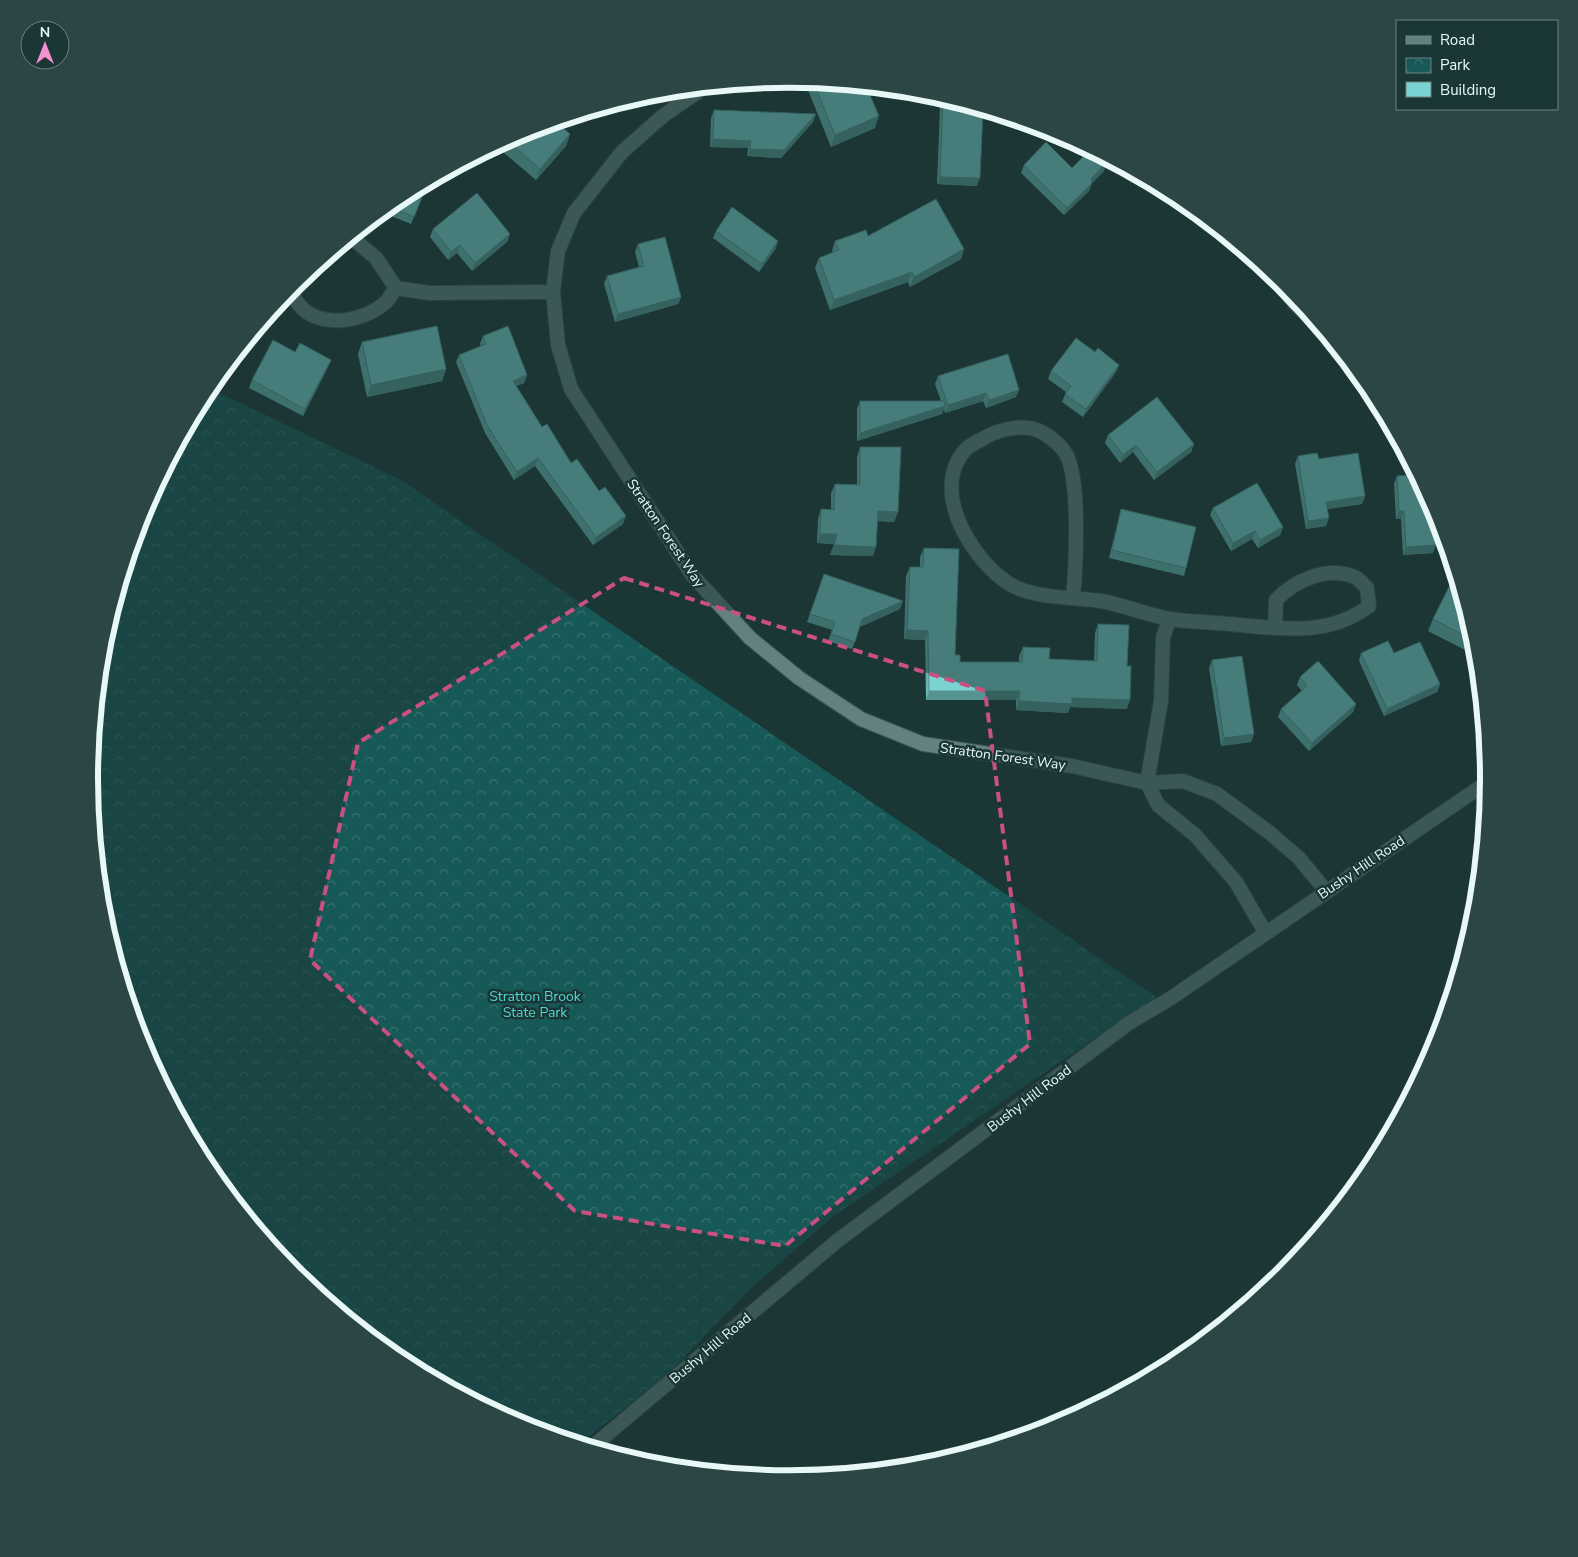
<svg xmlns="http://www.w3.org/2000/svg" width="1578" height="1557" font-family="'Nunito Sans',sans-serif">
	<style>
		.park { fill: url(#park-crowns) }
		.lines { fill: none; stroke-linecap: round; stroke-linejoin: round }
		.minor-casing { stroke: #395251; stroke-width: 16 }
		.secondary-casing { stroke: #395251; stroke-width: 16 }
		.minor { stroke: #63817f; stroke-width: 14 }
		.secondary { stroke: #63817f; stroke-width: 14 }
		.wall { fill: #69b5b3 }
		.shaded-wall { fill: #559492 }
		.building { fill: #7ad3d0; stroke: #559492 }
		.marked { fill: none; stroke: #cb5082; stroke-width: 4; stroke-dasharray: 10 6; stroke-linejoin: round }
		.labels { text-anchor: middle; stroke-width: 5; stroke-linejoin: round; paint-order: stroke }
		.street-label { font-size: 14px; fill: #e7f8f7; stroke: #1b3735 }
		.park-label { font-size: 14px; fill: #4ed6d1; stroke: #1b3735 }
		.rim { fill: none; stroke: #e7f8f7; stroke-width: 6 }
	</style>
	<defs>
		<pattern id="park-crowns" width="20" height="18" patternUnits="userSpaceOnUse" patternTransform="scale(1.25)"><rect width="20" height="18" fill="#175957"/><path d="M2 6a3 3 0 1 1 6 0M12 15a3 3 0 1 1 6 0" fill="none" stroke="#397270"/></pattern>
	</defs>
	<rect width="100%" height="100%" fill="#1b3735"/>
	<polygon class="park" points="209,388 401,480 1159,999 1135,1011 831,1218 749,1290 666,1376 580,1443 521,1425 400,1360 294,1273 207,1167 142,1046 103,915 89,778 103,642 143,510"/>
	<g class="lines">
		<defs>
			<g id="minor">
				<polyline points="705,87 664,115 622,152 574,213 558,251 553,292 558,345 571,389 693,576 750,638 799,678 861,719 923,744 1072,766 1147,783 1183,781 1217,794 1270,833 1299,858 1326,891"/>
				<polyline points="351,237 376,258 396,288 429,293 553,292"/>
				<polyline points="1279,280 1294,303 1315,322"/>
				<path d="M 291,288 C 301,331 360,327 387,301 C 390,297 393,292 396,288"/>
				<path d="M 1073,597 C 1076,566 1080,482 1067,456 C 1062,445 1045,432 1034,429 C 1018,425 997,430 984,438 C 979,441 972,444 967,448 C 929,488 969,555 1005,581 C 1031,600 1070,596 1101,601 C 1124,605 1147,615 1170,619 C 1189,622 1209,622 1229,624 C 1278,628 1327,638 1369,606 L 1367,588 C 1364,585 1359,579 1355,577 C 1327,566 1295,580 1276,600 L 1275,628"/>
				<polyline points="1147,783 1158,805 1195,835 1236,882 1265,932"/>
				<polyline points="1147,783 1161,701 1163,638 1169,619"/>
			</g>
			<polyline id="secondary" points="592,1447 837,1241 1129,1023 1171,998 1489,781"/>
		</defs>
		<use href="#minor" class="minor-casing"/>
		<use href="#secondary" class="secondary-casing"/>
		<use href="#minor" class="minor"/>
		<use href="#secondary" class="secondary"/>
	</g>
	<g class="wall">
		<polygon points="811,81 866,86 875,128 831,147 808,90"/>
		<polygon points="943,99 977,186 937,184 940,107"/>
		<polygon points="714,110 813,122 781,158 747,156 748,148 710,147 711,118"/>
		<polygon points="521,132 570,134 566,146 536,180 496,146"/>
		<polygon points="1024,165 1072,168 1104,171 1092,183 1089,191 1064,215 1021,173"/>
		<polygon points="428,182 411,224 381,212 400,197"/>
		<polygon points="433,229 510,234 507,242 472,271 457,253 448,260 430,237"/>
		<polygon points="716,231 776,248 759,272 713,238"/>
		<polygon points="868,236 964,249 961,259 910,287 908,282 830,310 815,268 819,258 833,253 832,251 835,241"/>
		<polygon points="638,244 681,297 678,304 615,322 604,284 607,276 639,267 635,252"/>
		<polygon points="483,336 527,375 524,383 516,386 542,427 623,524 593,545 535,466 514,480 485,433 456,362 459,355 481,346 480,344"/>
		<polygon points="362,342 446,369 442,381 367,397 358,354"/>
		<polygon points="295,352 331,360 328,367 303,416 249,388 252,380"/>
		<polygon points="1095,352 1119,365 1116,372 1083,417 1062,402 1066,392 1048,379 1051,371"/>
		<polygon points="938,376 1016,397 986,408 983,401 945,413 944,409 942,414 857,441 857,409 860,401 941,401 935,384"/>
		<polygon points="1108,435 1194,444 1191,452 1154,480 1133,452 1120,463 1105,443"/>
		<polygon points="860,447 898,512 894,522 878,521 873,556 830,555 834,544 817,543 818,519 821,509 831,510 831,493 835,484 857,485 857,457"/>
		<polygon points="1298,456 1319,459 1365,496 1362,504 1327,509 1326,526 1306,529 1295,464"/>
		<polygon points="1397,476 1433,553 1403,555 1401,519 1396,519 1394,484"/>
		<polygon points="1213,508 1283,527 1280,535 1258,548 1252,539 1231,551 1210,515"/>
		<polygon points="1121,509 1186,568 1184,576 1109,558 1119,517"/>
		<polygon points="924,548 955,655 960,662 1019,662 1019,656 1023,647 1049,659 1094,661 1095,633 1098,624 1127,666 1127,709 1070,707 1068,713 1016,710 1016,700 926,700 925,640 904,639 906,576 910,567 920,567 920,557"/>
		<polygon points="824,574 900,609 860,627 852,649 828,641 832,630 807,622"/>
		<polygon points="1455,575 1475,642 1476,648 1473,654 1428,631 1433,619"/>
		<polygon points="1361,653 1394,653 1440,684 1437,692 1384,716 1359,661"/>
		<polygon points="1212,660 1254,734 1251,742 1221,746 1209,668"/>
		<polygon points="1300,677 1356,704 1353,712 1309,751 1278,717 1281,709 1302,691 1297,685"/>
	</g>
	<g class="shaded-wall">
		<polygon points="816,114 813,122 781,158 747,156 750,149"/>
		<polygon points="879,116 875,128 831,147 835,135"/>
		<polygon points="1017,120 1033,125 1015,125"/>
		<polygon points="570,134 566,146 536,180 540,169"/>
		<polygon points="713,139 751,141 748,148 710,147"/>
		<polygon points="1106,163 1104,171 1088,187 1091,179"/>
		<polygon points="940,177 980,178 977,186 937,184"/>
		<polygon points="1092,183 1089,191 1064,215 1067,208"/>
		<polygon points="510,234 507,242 472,271 475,263"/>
		<polygon points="778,241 776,248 759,272 762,264"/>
		<polygon points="460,245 457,253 448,260 451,252"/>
		<polygon points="964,249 961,259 910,287 914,277"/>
		<polygon points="912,272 908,282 830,310 834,300"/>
		<polygon points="681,297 678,304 615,322 618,314"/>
		<polygon points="255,334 252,341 243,347 252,335"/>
		<polygon points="331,360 328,367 303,416 305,409"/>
		<polygon points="1119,365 1116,372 1083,417 1086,409"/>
		<polygon points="446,369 442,381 367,397 371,385"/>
		<polygon points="527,375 524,383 510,389 513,381"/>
		<polygon points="1019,390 1016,397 986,408 989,400"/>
		<polygon points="986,393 983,401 945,413 948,405"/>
		<polygon points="945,406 942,414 857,441 860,433"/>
		<polygon points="1194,444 1191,452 1154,480 1157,472"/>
		<polygon points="1136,445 1133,452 1120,463 1123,455"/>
		<polygon points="538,458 535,466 514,480 517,472"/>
		<polygon points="1365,496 1362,504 1323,510 1326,502"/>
		<polygon points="878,511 898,512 894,522 875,521"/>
		<polygon points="1399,511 1404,511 1401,519 1396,519"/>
		<polygon points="626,516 623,524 593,545 596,537"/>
		<polygon points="1329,518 1326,526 1306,529 1308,521"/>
		<polygon points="1283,527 1280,535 1258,548 1260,540"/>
		<polygon points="1255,531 1252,539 1231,551 1233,543"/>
		<polygon points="820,534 837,534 834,544 817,543"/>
		<polygon points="834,545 876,547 873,556 830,555"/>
		<polygon points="1436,545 1433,553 1403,555 1406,547"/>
		<polygon points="903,601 900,609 859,627 862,619"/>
		<polygon points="907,630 928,631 925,640 904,639"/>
		<polygon points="1440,684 1437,692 1384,716 1387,709"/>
		<polygon points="929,691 1020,691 1016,700 926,700"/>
		<polygon points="1072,698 1130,700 1127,709 1070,707 1068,713 1016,710 1019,701"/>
		<polygon points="1356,704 1353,712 1309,751 1312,743"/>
		<polygon points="1254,734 1251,742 1221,746 1224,738"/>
	</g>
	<g class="building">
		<polygon points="813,81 866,86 879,116 835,135"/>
		<polygon points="943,99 949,99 983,110 980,178 940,177"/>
		<polygon points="714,110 816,114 784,150 750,149 751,141 713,139"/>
		<polygon points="556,122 570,134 540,169 507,140 521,132"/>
		<polygon points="1046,142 1072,168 1090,150 1095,153 1106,163 1091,179 1092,183 1067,208 1024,165"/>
		<polygon points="428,182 414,217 389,206 400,197"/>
		<polygon points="477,193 510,234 475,263 460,245 451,252 433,229"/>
		<polygon points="936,199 964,249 914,277 912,272 834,300 819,258 839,250 835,241 866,230 868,236"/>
		<polygon points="732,207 778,241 762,264 716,231"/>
		<polygon points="665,237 681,297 618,314 607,276 644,266 638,244"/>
		<polygon points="437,326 446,369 371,385 362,342"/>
		<polygon points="508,326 527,375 513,381 542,427 547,424 571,463 577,459 599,491 605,487 626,516 596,537 538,458 517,472 487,425 459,355 486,344 483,336"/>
		<polygon points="1076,338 1095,352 1098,348 1119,365 1086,409 1065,394 1071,386 1051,371"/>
		<polygon points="273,340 295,352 300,343 331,360 305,409 252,380"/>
		<polygon points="1008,354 1019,390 989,400 986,393 948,405 938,376"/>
		<polygon points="1157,397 1194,444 1157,472 1136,445 1123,455 1108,435"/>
		<polygon points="860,401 944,401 945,406 860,433"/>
		<polygon points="860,447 901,447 898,512 878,511 876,547 834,545 837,534 820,534 821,509 834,510 835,484 860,485"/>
		<polygon points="1317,453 1319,459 1358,453 1365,496 1326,502 1329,518 1308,521 1298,456"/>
		<polygon points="1416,475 1434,508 1436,545 1406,547 1404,511 1399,511 1397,476"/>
		<polygon points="1257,483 1283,527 1260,540 1255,531 1233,543 1213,508"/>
		<polygon points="1121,509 1196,527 1186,568 1112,550"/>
		<polygon points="924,548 959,549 955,655 960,655 960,662 1022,662 1023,647 1050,648 1049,659 1097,661 1098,624 1129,625 1127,666 1131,666 1130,700 1072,698 1072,704 1019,701 1020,691 929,691 928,631 907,630 910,567 923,567"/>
		<polygon points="824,574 903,601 862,619 855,642 831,634 835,622 810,614"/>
		<polygon points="1455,575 1475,641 1433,619"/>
		<polygon points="1388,641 1394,653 1420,642 1440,684 1387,709 1361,653"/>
		<polygon points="1242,656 1254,734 1224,738 1212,660"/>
		<polygon points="1318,661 1356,704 1312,743 1281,709 1307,686 1300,677"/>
	</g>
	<path d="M0 0H1578V1557H0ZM 624,578 L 985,691 L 1030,1044 L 785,1246 L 575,1211 L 310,960 L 358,743 Z" fill="#1b3735" fill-opacity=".55" fill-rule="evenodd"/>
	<path class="marked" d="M 624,578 L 985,691 L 1030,1044 L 785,1246 L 575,1211 L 310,960 L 358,743 Z"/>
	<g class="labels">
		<g class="street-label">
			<text transform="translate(666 533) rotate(56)" y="5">Stratton Forest Way</text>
			<text transform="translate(1003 756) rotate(8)" y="5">Stratton Forest Way</text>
			<text transform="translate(1361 867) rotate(-34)" y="5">Bushy Hill Road</text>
			<text transform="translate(1029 1098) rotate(-37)" y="5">Bushy Hill Road</text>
			<text transform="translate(710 1348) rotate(-40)" y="5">Bushy Hill Road</text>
		</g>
		<g class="park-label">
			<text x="535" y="1001">Stratton Brook<tspan x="535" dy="16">State Park</tspan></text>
		</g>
	</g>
	<path d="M0 0H1578V1557H0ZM98 779a691 691 0 1 1 1382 0a691 691 0 1 1-1382 0Z" fill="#2b4645" fill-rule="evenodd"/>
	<path class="rim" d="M98 779a691 691 0 1 1 1382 0a691 691 0 1 1-1382 0Z"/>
	<rect x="1396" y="20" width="162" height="90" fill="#1b3735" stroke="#6d8483"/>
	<rect x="1406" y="36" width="25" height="8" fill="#63817f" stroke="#6d8483"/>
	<text x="1440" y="45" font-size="15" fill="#e7f8f7">Road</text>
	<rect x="1406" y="58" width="25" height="15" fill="url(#park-crowns)" stroke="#6d8483"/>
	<text x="1440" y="70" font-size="15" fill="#e7f8f7">Park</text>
	<rect x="1406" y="82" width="25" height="15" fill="#7ad3d0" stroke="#6d8483"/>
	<text x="1440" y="95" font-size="15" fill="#e7f8f7">Building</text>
	<g transform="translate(45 45)"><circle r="24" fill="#1b3735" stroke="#6d8483"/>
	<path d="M0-4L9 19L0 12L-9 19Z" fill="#f590d1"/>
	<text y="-8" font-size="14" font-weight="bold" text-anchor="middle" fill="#e7f8f7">N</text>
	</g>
</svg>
